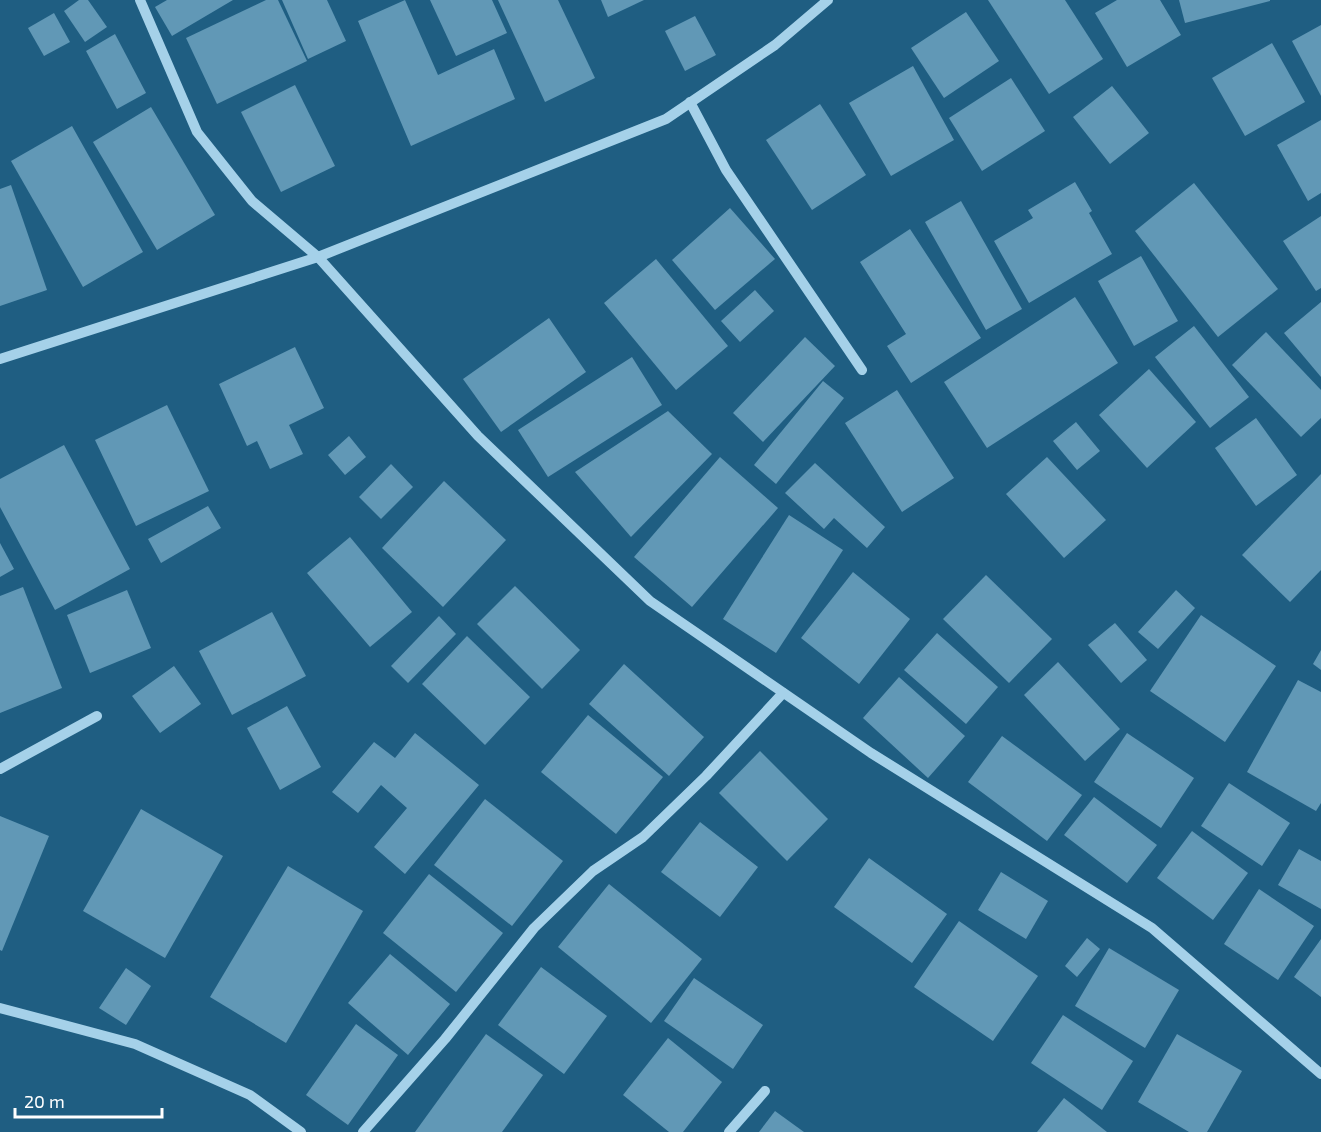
<svg xmlns="http://www.w3.org/2000/svg" width="1321" height="1132" font-family="'Exo 2',sans-serif">
	<style>
		.building { fill: #6198b6 }
		.lines { fill: none; stroke-linecap: round; stroke-linejoin: round }
		.minor { stroke: #a5d1e9; stroke-width: 10 }
	</style>
	<rect width="100%" height="100%" fill="#1f5e82"/>
	<g class="building">
		<polygon points="79,0 88,0 107,27 85,42 64,11"/>
		<polygon points="167,0 233,0 172,36 155,7"/>
		<polygon points="266,0 278,0 307,61 217,104 186,38"/>
		<polygon points="282,0 327,0 346,41 308,59"/>
		<polygon points="405,0 438,75 494,49 515,99 411,146 358,21"/>
		<polygon points="430,0 492,0 507,33 456,56"/>
		<polygon points="498,0 558,0 595,78 545,102"/>
		<polygon points="601,0 644,0 608,17"/>
		<polygon points="988,0 1065,0 1103,59 1049,94"/>
		<polygon points="1117,0 1160,0 1181,35 1127,67 1095,13"/>
		<polygon points="1179,0 1270,0 1270,1 1185,23"/>
		<polygon points="966,12 999,61 944,98 911,48"/>
		<polygon points="54,13 70,42 44,56 28,28"/>
		<polygon points="695,16 716,55 685,71 665,31"/>
		<polygon points="1321,25 1321,96 1292,41"/>
		<polygon points="115,34 146,93 117,109 86,51"/>
		<polygon points="1272,43 1305,102 1245,136 1212,78"/>
		<polygon points="913,66 954,140 891,176 849,103"/>
		<polygon points="1011,78 1045,131 982,171 949,118"/>
		<polygon points="295,85 335,166 281,192 241,112"/>
		<polygon points="1112,86 1149,133 1110,164 1073,117"/>
		<polygon points="820,104 866,175 812,210 766,140"/>
		<polygon points="151,107 215,215 157,250 93,142"/>
		<polygon points="1321,120 1321,193 1308,201 1277,145"/>
		<polygon points="72,126 143,252 83,287 11,161"/>
		<polygon points="1075,182 1092,211 1089,213 1112,254 1029,303 994,241 1033,218 1028,210"/>
		<polygon points="1194,183 1278,289 1218,337 1135,231"/>
		<polygon points="11,185 47,290 0,306 0,189"/>
		<polygon points="961,201 1022,309 986,330 925,222"/>
		<polygon points="730,208 775,259 715,310 672,260"/>
		<polygon points="1321,216 1321,288 1316,291 1283,241"/>
		<polygon points="910,229 981,338 911,383 887,346 906,334 860,262"/>
		<polygon points="1141,256 1178,321 1134,346 1098,281"/>
		<polygon points="656,259 728,346 676,390 604,303"/>
		<polygon points="755,290 774,311 740,342 721,321"/>
		<polygon points="1075,297 1118,363 987,448 944,382"/>
		<polygon points="1321,302 1321,377 1284,333"/>
		<polygon points="549,318 586,372 501,432 463,379"/>
		<polygon points="1194,326 1249,397 1210,428 1155,357"/>
		<polygon points="1266,332 1321,390 1321,418 1301,437 1232,365"/>
		<polygon points="805,337 835,366 763,442 733,413"/>
		<polygon points="295,347 324,408 289,425 303,454 270,469 257,441 247,446 219,384"/>
		<polygon points="632,357 662,405 548,477 518,430"/>
		<polygon points="1149,369 1196,422 1147,468 1099,415"/>
		<polygon points="823,381 844,398 776,484 754,465"/>
		<polygon points="897,390 954,478 902,512 845,423"/>
		<polygon points="167,405 209,491 136,526 95,440"/>
		<polygon points="668,411 712,454 631,537 575,472"/>
		<polygon points="1256,418 1297,475 1256,506 1215,448"/>
		<polygon points="1076,422 1100,451 1077,470 1053,441"/>
		<polygon points="349,436 366,457 345,475 328,455"/>
		<polygon points="64,445 130,569 55,610 0,507 0,479"/>
		<polygon points="720,457 778,508 692,607 634,557"/>
		<polygon points="1047,457 1106,520 1064,558 1006,494"/>
		<polygon points="815,463 885,527 867,548 834,518 824,529 785,493"/>
		<polygon points="391,464 413,487 381,519 359,497"/>
		<polygon points="1321,474 1321,570 1290,602 1242,555"/>
		<polygon points="444,481 506,540 443,607 382,548"/>
		<polygon points="208,506 221,528 161,563 148,539"/>
		<polygon points="789,515 843,550 776,653 723,619"/>
		<polygon points="350,537 412,612 370,647 307,573"/>
		<polygon points="0,543 14,569 0,577"/>
		<polygon points="853,572 910,619 859,684 801,638"/>
		<polygon points="986,575 1052,639 1009,683 943,619"/>
		<polygon points="515,586 580,650 542,689 477,624"/>
		<polygon points="23,587 62,688 0,713 0,596"/>
		<polygon points="127,590 151,648 90,673 67,615"/>
		<polygon points="1176,590 1195,608 1158,649 1138,632"/>
		<polygon points="272,612 306,676 232,715 199,651"/>
		<polygon points="1201,615 1276,666 1225,742 1150,691"/>
		<polygon points="439,616 456,634 408,683 391,666"/>
		<polygon points="1115,623 1147,660 1121,683 1088,645"/>
		<polygon points="937,633 998,687 966,724 904,670"/>
		<polygon points="467,636 530,697 485,745 422,684"/>
		<polygon points="1321,650 1321,670 1313,664"/>
		<polygon points="1058,662 1120,729 1085,761 1024,695"/>
		<polygon points="624,664 704,737 669,776 589,704"/>
		<polygon points="174,666 201,704 160,733 132,696"/>
		<polygon points="899,677 965,736 928,778 863,718"/>
		<polygon points="1298,680 1321,692 1321,803 1316,811 1247,772"/>
		<polygon points="287,706 321,767 280,790 247,728"/>
		<polygon points="588,715 663,777 616,834 541,772"/>
		<polygon points="415,733 479,785 405,874 374,847 407,808 381,785 358,813 332,792 374,742 395,758"/>
		<polygon points="1127,733 1194,778 1161,828 1094,782"/>
		<polygon points="1002,736 1082,795 1047,841 968,782"/>
		<polygon points="760,751 828,819 787,861 719,793"/>
		<polygon points="1229,783 1290,823 1262,866 1201,826"/>
		<polygon points="1094,797 1157,845 1127,883 1064,835"/>
		<polygon points="485,799 563,861 512,926 434,865"/>
		<polygon points="141,809 223,856 165,958 83,911"/>
		<polygon points="0,816 49,836 2,951 0,950"/>
		<polygon points="700,822 758,867 720,917 661,872"/>
		<polygon points="1192,831 1248,873 1213,920 1157,878"/>
		<polygon points="1299,849 1321,861 1321,909 1278,885"/>
		<polygon points="869,858 947,914 912,963 834,907"/>
		<polygon points="288,866 363,911 286,1043 210,997"/>
		<polygon points="1001,872 1048,901 1026,939 978,910"/>
		<polygon points="429,874 503,933 456,992 383,933"/>
		<polygon points="609,884 702,959 651,1023 558,947"/>
		<polygon points="1259,889 1314,926 1278,980 1224,944"/>
		<polygon points="959,921 1038,976 993,1041 914,987"/>
		<polygon points="1087,938 1100,949 1077,977 1065,966"/>
		<polygon points="1321,939 1321,997 1294,977"/>
		<polygon points="1109,948 1179,990 1145,1048 1075,1006"/>
		<polygon points="390,954 450,1004 408,1055 348,1003"/>
		<polygon points="541,967 607,1016 564,1074 498,1025"/>
		<polygon points="126,968 151,986 126,1025 99,1008"/>
		<polygon points="694,978 763,1025 733,1069 664,1021"/>
		<polygon points="1063,1015 1133,1061 1102,1110 1031,1063"/>
		<polygon points="356,1024 398,1055 348,1125 306,1095"/>
		<polygon points="486,1034 543,1075 502,1132 415,1132"/>
		<polygon points="1177,1034 1242,1071 1207,1132 1189,1132 1138,1102"/>
		<polygon points="668,1038 722,1082 683,1132 669,1132 623,1095"/>
		<polygon points="1064,1098 1107,1132 1037,1132"/>
		<polygon points="775,1111 804,1132 759,1132"/>
	</g>
	<g class="lines">
		<g class="minor">
			<polyline points="140,0 197,132 252,201 318,257 478,436 650,601 871,753 1152,928 1321,1074"/>
			<polyline points="690,102 726,170 862,370"/>
			<polyline points="0,359 318,257 666,119 775,45 828,0"/>
			<polyline points="0,769 97,716"/>
			<polyline points="0,1008 135,1044 250,1095 301,1132"/>
			<polyline points="363,1132 445,1039 534,928 593,871 643,837 706,776 783,693"/>
			<polyline points="729,1132 765,1091"/>
		</g>
	</g>
	<path d="M15 1108v9h147v-9" fill="none" stroke="#ffffff" stroke-width="3"/>
	<text x="24" y="1108" font-size="18" fill="#ffffff" stroke="#1f5e82" stroke-width="4.5" paint-order="stroke">20 m</text>
</svg>
